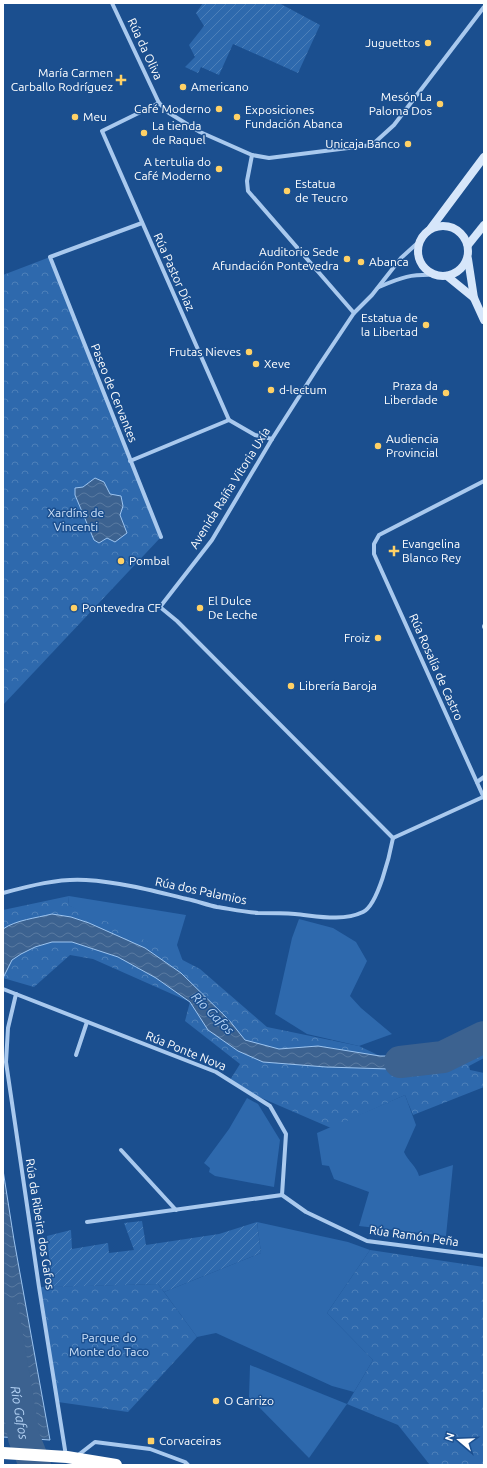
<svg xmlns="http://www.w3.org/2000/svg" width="487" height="1468" font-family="Ubuntu,sans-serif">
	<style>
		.grass { fill: #2e69ad }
		.park { fill: url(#park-crowns) }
		.garden { fill: url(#garden-furrows) }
		.water { fill: url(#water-waves); stroke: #9cc4f0 }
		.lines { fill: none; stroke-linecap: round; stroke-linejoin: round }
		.river { stroke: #3c6290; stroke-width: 32 }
		.street { stroke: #a9c9ee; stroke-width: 4 }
		.secondary { stroke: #d6e6fa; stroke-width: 8 }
		.highway { stroke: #fff; stroke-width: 12 }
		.poi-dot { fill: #ffd166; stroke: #1b4f8f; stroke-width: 1.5 }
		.labels { text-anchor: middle; stroke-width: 3; stroke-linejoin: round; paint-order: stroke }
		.poi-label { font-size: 12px; fill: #fff; stroke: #1b4f8f; text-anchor: start }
		.street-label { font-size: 12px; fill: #fff; stroke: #1b4f8f }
		.park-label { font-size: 12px; fill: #cfe3fa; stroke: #1b4f8f }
		.water-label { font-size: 13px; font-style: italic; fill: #b5d3f5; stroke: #1b4f8f }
	</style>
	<defs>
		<pattern id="park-crowns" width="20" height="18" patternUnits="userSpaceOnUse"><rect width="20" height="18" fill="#2e69ad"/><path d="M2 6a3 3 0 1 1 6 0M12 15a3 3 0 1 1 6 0" fill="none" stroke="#4d80b9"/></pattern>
		<pattern id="garden-furrows" width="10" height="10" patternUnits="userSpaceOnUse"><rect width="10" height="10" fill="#2e69ad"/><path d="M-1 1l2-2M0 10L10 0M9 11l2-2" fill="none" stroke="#4d80b9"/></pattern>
		<pattern id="water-waves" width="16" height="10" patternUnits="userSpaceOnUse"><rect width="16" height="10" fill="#3c6290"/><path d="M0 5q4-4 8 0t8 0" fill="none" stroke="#597aa1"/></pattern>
	</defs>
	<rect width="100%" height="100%" fill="#1b4f8f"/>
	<g class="grass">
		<polygon points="69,896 186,915 177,945 185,967 68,905"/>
		<polygon points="299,919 333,928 356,942 367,961 350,996 361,1008 392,1034 359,1046 307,1034 275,1014 292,938"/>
		<path d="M 405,1095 L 416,1125 L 404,1152 C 408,1161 417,1167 419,1176 L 453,1165 L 446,1236 L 359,1226 L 369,1192 L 334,1179 L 329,1166 L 322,1165 L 317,1133 Z"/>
		<polygon points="247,1098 258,1104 280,1140 274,1187 215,1176 209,1172 210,1168 204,1163 229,1129"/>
		<polygon points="257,1222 348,1242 370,1250 327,1313 373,1360 354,1392 332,1386 216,1333 197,1337 164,1292 261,1253"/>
		<polygon points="250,1365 347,1404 309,1458 249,1397"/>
	</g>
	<g class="park">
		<polygon points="50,257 161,537 3,705 3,275"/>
		<polygon points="69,896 68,905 117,926 200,969 267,1027 359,1046 380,1056 428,1051 484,1024 484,1058 469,1066 470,1070 484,1073 484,1087 413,1115 405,1095 331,1128 252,1094 230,1080 240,1064 185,1021 190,1002 93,959 70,955 34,987 3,978 3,910"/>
		<polygon points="370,1250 484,1267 484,1465 430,1465 398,1425 347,1404 373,1360 327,1313"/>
		<polygon points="158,1284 197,1337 128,1412 58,1402 39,1287"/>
	</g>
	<g class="garden">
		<polygon points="203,3 279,3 320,25 298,73 233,44 219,75 201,67 198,73 185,67 195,57 189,45 204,26 196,13"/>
		<polygon points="142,1221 146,1245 219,1234 257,1222 261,1253 164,1292 158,1284 52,1287 47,1236 71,1230 72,1249 108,1243 109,1253 134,1250 124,1223"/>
	</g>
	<g class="water">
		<polygon points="95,478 104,482 110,494 121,496 123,506 120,515 127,533 115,542 107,538 99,543 94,540 75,495 75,488 83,487"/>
		<path d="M 52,914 L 71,917 L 89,923 L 145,948 L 181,973 L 229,1020 L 245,1040 L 279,1049 L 318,1046 L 380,1056 L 443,1057 L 389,1069 L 326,1067 L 263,1062 L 238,1051 L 208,1030 L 190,1002 L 156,978 L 118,957 L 72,942 L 52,942 L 35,947 L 21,954 L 12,960 L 3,978 L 3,929 C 16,920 36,918 52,914 Z"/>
		<polygon points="3,1170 14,1240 50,1440 3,1437"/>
	</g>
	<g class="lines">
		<g class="river">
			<polyline points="400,1062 443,1057 484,1037"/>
			<path id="s1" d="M 3,1312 L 24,1438 L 35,1465"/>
		</g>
		<g class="street">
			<polyline points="112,3 159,103 169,113 200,132 252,155 269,158 372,145 394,125 484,7"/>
			<polyline points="159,103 102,131 229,420 255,435 272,439"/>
			<polyline points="252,155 247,181 248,191 354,313"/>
			<polyline points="142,223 50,257 161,537"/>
			<path d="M 379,287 C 402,277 411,274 436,275"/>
			<polyline points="130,461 229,420"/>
			<polyline points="484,481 379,535 374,544 374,554 484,798"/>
			<polyline points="484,626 484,627"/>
			<polyline points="477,782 484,777"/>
			<polyline points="393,838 177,621 160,607 212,540 272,439 318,367 354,313 372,295 401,258 422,239"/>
			<polyline points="393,838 483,797"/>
			<path d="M 3,893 C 29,886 59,878 86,880 C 120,882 154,891 187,899 C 197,901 207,905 217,907 C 230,909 245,912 258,913 C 271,913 283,913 295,914 C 317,916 342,922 363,912 C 378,905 390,854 393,838"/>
			<polyline points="3,989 216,1072 270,1106 286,1134 282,1195"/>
			<polyline points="16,994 8,1028 6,1062 39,1287 66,1456"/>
			<polyline points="76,1055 87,1022"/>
			<polyline points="121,1150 176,1210"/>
			<polyline points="282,1195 306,1212 367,1241 484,1256"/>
			<polyline points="87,1222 282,1195"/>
			<polyline points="77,1456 95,1442 150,1449 185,1462 188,1465"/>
		</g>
		<g class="secondary">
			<circle cx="443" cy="251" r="25"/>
			<polyline points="431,228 484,157"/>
			<polyline points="468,245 484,225"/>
			<polyline points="468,259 474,298 484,320"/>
			<polyline points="447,276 474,298"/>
		</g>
		<polyline class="highway" points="3,1453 67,1457 116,1465"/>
	</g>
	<g class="poi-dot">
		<circle cx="428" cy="43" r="4"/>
		<path d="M119 74h4v4h4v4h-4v4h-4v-4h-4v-4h4z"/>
		<circle cx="183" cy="87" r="4"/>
		<circle cx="440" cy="104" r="4"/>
		<circle cx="219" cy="109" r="4"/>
		<circle cx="75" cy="117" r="4"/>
		<circle cx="237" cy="117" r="4"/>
		<circle cx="144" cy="133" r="4"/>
		<circle cx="408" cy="144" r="4"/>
		<circle cx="219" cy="169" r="4"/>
		<circle cx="287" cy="191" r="4"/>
		<circle cx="347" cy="259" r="4"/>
		<circle cx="361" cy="262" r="4"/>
		<circle cx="426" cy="325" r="4"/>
		<circle cx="249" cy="352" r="4"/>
		<circle cx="256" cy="364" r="4"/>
		<circle cx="271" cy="390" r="4"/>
		<circle cx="446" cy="393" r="4"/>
		<circle cx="378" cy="446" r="4"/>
		<path d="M392 545h4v4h4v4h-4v4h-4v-4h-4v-4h4z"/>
		<circle cx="121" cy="561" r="4"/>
		<circle cx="74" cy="608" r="4"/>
		<circle cx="200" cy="608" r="4"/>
		<circle cx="378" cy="638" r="4"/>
		<circle cx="291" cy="686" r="4"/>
		<circle cx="216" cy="1401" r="4"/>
		<rect x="147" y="1437" width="8" height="8" rx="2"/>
	</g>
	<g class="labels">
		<g class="poi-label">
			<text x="420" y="47" text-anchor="end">Juguettos</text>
			<text x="113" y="77" text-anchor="end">María Carmen<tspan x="113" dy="14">Carballo Rodríguez</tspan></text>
			<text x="191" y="91">Americano</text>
			<text x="432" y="101" text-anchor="end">Mesón La<tspan x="432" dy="14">Paloma Dos</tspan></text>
			<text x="211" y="113" text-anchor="end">Café Moderno</text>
			<text x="245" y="114">Exposiciones<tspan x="245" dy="14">Fundación Abanca</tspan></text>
			<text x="83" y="121">Meu</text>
			<text x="152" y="130">La tienda<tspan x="152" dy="14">de Raquel</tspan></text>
			<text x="400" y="148" text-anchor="end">Unicaja Banco</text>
			<text x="211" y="166" text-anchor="end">A tertulia do<tspan x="211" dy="14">Café Moderno</tspan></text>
			<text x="295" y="188">Estatua<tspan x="295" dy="14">de Teucro</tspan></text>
			<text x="339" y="256" text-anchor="end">Auditorio Sede<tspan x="339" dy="14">Afundación Pontevedra</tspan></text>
			<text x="369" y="266">Abanca</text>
			<text x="418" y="322" text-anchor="end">Estatua de<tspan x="418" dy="14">la Libertad</tspan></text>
			<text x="241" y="356" text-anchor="end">Frutas Nieves</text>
			<text x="264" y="368">Xeve</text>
			<text x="438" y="390" text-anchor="end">Praza da<tspan x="438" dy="14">Liberdade</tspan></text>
			<text x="279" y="394">d-lectum</text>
			<text x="386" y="443">Audiencia<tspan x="386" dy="14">Provincial</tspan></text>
			<text x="402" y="548">Evangelina<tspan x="402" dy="14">Blanco Rey</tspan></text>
			<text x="129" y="565">Pombal</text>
			<text x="208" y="605">El Dulce<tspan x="208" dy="14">De Leche</tspan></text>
			<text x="82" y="612">Pontevedra CF</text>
			<text x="370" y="642" text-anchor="end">Froiz</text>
			<text x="299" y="690">Librería Baroja</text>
			<text x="224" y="1405">O Carrizo</text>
			<text x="159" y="1445">Corvaceiras</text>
		</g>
		<g class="street-label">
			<text transform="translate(145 49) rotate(65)" y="4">Rúa da Oliva</text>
			<text transform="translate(174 272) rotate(66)" y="4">Rúa Pastor Díaz</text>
			<text transform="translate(114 393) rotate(68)" y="4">Paseo de Cervantes</text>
			<text transform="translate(230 488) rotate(-58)" y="4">Avenida Raíña Vitoria Uxía</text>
			<text transform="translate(436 667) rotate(66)" y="4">Rúa Rosalía de Castro</text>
			<text transform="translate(201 891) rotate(12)" y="4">Rúa dos Palamios</text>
			<text transform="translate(186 1051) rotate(22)" y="4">Rúa Ponte Nova</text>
			<text transform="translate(40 1224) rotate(81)" y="4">Rúa da Ribeira dos Gafos</text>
			<text transform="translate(414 1236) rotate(8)" y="4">Rúa Ramón Peña</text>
		</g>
		<g class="park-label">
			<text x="76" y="517">Xardíns de<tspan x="76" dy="14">Vincenti</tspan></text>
			<text x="109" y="1342">Parque do<tspan x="109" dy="14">Monte do Taco</tspan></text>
		</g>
		<g class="water-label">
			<text transform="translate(213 1013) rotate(45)" y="5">Río Gafos</text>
			<text dy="5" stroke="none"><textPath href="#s1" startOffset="102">Río Gafos</textPath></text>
		</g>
	</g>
	<rect width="487" height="1468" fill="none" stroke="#ffffff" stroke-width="8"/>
	<g transform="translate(459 1440) rotate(289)" stroke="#1b4f8f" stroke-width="3" paint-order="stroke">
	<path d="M0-3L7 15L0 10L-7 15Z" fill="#ffffff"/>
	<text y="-6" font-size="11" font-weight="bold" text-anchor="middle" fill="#ffffff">N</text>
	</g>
</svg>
